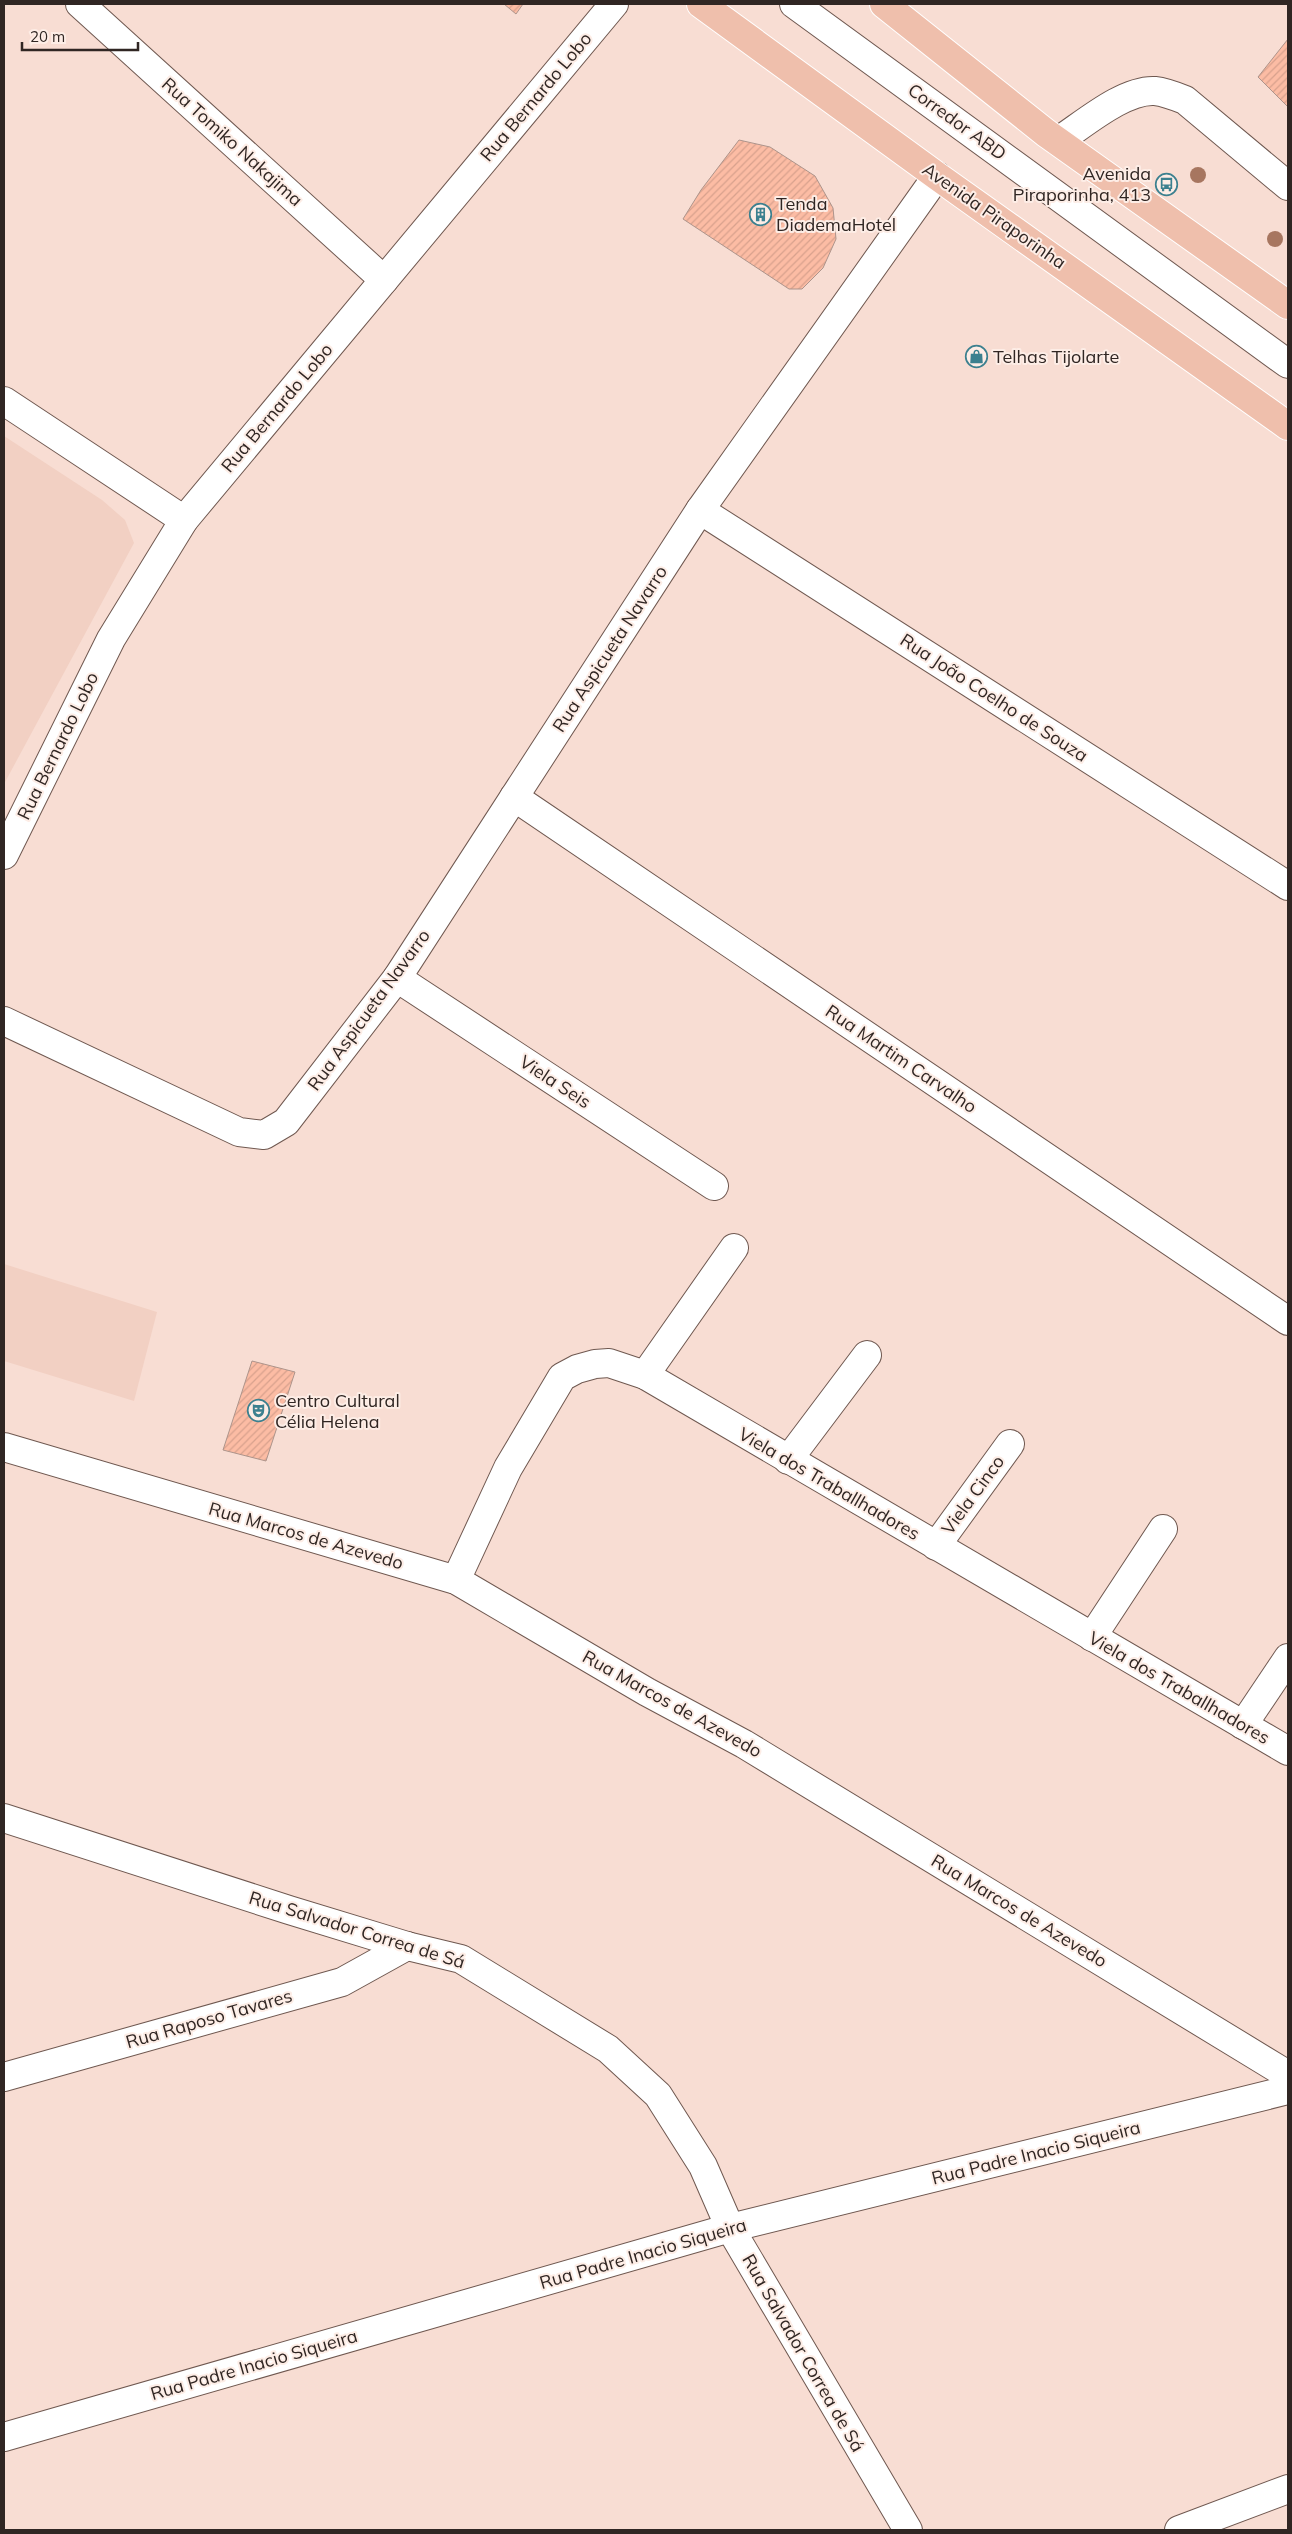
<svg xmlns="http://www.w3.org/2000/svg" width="1292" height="2534" font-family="Mulish,sans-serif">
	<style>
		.built { fill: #f2d0c3 }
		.building { fill: url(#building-hatch); stroke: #ad948b }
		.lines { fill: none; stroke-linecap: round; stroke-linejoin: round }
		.minor-casing { stroke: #6f5850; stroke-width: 30 }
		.major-casing { stroke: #fff; stroke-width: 30 }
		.minor { stroke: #fff; stroke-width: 28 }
		.major { stroke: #efbfac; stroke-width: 28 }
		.tree { fill: #a77660 }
		.labels { text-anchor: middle; stroke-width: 4; stroke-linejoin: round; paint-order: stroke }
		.street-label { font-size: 18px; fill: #302623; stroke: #fdede6 }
		.poi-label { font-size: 18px; fill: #302623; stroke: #fdede6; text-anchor: start }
	</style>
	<defs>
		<pattern id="building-hatch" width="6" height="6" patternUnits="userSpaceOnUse" patternTransform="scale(1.25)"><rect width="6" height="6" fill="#fcbca4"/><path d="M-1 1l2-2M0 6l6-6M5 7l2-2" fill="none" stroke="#d8a18d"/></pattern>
	</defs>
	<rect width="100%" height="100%" fill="#f8ddd3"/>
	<g class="built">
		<polygon points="4,436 102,500 125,520 134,543 4,784"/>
		<polygon points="4,1264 157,1312 134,1401 4,1361"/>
	</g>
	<g class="building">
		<polygon points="504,4 523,4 516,14"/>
		<polygon points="1288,39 1288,107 1258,77"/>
		<polygon points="739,140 770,147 815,176 833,208 836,239 823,268 802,289 789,289 683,219 701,190"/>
		<polygon points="252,1361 295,1372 266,1461 223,1450"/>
	</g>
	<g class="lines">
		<defs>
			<g id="minor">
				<polyline points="80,4 384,280"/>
				<polyline points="794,4 1288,364"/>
				<path d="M 1058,141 C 1083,125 1124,89 1155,91 C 1165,92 1175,96 1185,100 L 1288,186"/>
				<polyline points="4,401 184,520"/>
				<polyline points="700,510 1288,886"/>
				<polyline points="514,797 1288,1321"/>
				<polyline points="4,855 111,639 184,520 614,4"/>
				<polyline points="397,978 714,1186"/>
				<polyline points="4,1021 239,1132 264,1135 286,1122 397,978 700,510 937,176"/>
				<polyline points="645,1375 734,1248"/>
				<polyline points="4,1447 456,1580 647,1692 744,1744 1288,2075"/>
				<polyline points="788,1460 867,1355"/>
				<polyline points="936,1546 1010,1444"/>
				<polyline points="456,1580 508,1468 562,1377 577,1369 595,1364 609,1363 645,1375 1288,1751"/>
				<polyline points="1092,1637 1163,1529"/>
				<polyline points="1243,1725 1288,1658"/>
				<polyline points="4,1818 289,1910 407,1946 461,1959 608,2049 658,2095 703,2166 730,2228 908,2530"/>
				<polyline points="4,2077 342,1982 407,1946"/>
				<polyline points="4,2437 730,2228 1288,2090"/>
				<polyline points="1179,2530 1288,2489"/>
			</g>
			<g id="major">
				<polyline points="701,4 937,176 1288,426"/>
				<polyline points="884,4 1046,133 1288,305"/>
			</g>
		</defs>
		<use href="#minor" class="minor-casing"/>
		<use href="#major" class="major-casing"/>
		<use href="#minor" class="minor"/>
		<use href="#major" class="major"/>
	</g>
	<g class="tree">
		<circle cx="1198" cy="175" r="8"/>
		<circle cx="1275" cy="239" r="8"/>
	</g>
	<defs>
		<symbol id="bus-ring" viewBox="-11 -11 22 22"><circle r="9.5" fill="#fdede6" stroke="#3c808f" stroke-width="1.5"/><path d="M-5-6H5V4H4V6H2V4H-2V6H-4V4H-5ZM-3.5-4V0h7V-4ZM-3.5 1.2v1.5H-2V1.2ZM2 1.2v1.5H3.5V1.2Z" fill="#3c808f"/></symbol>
		<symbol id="building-ring" viewBox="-11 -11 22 22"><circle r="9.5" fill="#fdede6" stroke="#3c808f" stroke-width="1.5"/><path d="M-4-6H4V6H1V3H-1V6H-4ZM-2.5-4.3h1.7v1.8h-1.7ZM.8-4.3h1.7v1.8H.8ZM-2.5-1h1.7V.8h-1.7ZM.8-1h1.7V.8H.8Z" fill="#3c808f"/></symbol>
		<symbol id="shop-ring" viewBox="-11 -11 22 22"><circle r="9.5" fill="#fdede6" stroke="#3c808f" stroke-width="1.5"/><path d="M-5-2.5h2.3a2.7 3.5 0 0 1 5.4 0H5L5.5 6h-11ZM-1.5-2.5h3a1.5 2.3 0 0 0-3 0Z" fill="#3c808f"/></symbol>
		<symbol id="theatre-ring" viewBox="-11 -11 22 22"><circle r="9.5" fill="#fdede6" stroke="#3c808f" stroke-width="1.5"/><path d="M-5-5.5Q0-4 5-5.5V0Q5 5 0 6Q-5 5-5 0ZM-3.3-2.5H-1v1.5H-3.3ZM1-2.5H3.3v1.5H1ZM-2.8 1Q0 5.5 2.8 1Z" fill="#3c808f"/></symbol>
	</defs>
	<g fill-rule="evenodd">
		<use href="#bus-ring" x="1154" y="172" width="25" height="25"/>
		<use href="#building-ring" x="748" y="202" width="25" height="25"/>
		<use href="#shop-ring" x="964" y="344" width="25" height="25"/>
		<use href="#theatre-ring" x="246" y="1398" width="25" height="25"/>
	</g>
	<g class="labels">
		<g class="street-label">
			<text transform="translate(536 97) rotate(-50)" y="6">Rua Bernardo Lobo</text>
			<text transform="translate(957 122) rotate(36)" y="6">Corredor ABD</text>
			<text transform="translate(232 142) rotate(42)" y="6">Rua Tomiko Nakajima</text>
			<text transform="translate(994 216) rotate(35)" y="6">Avenida Piraporinha</text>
			<text transform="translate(277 408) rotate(-50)" y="6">Rua Bernardo Lobo</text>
			<text transform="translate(610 649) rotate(-57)" y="6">Rua Aspicueta Navarro</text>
			<text transform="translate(994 698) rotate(33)" y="6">Rua João Coelho de Souza</text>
			<text transform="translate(58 746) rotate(-64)" y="6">Rua Bernardo Lobo</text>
			<text transform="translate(369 1010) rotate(-54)" y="6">Rua Aspicueta Navarro</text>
			<text transform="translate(901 1059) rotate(34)" y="6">Rua Martim Carvalho</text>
			<text transform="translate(555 1082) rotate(33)" y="6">Viela Seis</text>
			<text transform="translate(829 1484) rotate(30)" y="6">Viela dos Traballhadores</text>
			<text transform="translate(973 1495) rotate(-54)" y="6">Viela Cinco</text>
			<text transform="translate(306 1536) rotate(16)" y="6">Rua Marcos de Azevedo</text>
			<text transform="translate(1179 1688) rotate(30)" y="6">Viela dos Traballhadores</text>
			<text transform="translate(672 1704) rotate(29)" y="6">Rua Marcos de Azevedo</text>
			<text transform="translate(1019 1911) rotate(31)" y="6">Rua Marcos de Azevedo</text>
			<text transform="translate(357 1930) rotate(17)" y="6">Rua Salvador Correa de Sá</text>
			<text transform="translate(209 2019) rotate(-16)" y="6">Rua Raposo Tavares</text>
			<text transform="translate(1036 2153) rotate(-14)" y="6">Rua Padre Inacio Siqueira</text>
			<text transform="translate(643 2254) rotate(-16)" y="6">Rua Padre Inacio Siqueira</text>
			<text transform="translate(803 2353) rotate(60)" y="6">Rua Salvador Correa de Sá</text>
			<text transform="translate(254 2365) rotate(-16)" y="6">Rua Padre Inacio Siqueira</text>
		</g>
		<g class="poi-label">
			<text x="1151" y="180" text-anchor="end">Avenida<tspan x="1151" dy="21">Piraporinha, 413</tspan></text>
			<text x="776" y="210">Tenda<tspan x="776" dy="21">DiademaHotel</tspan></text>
			<text x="993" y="363">Telhas Tijolarte</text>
			<text x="275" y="1407">Centro Cultural<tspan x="275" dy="21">Célia Helena</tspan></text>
		</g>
	</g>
	<rect width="1292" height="2534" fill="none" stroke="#302623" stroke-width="10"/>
	<path d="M22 42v8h116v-8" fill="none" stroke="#302623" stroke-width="2.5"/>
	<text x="30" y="42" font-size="15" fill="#302623" stroke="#fdede6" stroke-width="4" paint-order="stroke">20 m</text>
</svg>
